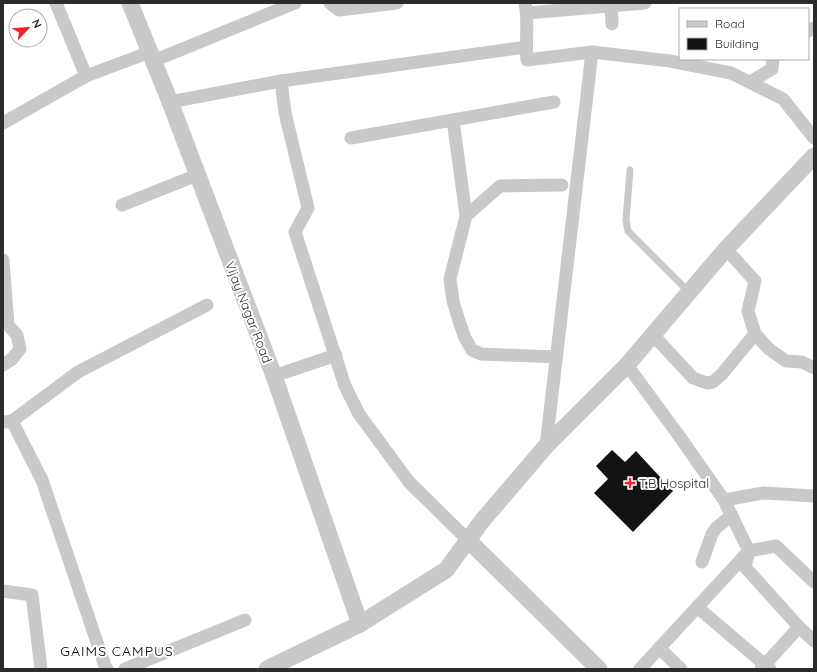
<svg xmlns="http://www.w3.org/2000/svg" width="817" height="672" font-family="Quicksand,sans-serif">
	<style>
		.building { fill: #131313 }
		.lines { fill: none; stroke-linecap: round; stroke-linejoin: round }
		.service { stroke: #c9c9c9; stroke-width: 7 }
		.minor { stroke: #c9c9c9; stroke-width: 13 }
		.tertiary { stroke: #c9c9c9; stroke-width: 17 }
		.poi-dot { fill: #f0222c; stroke: #fff; stroke-width: 1.5 }
		.labels { text-anchor: middle; stroke-width: 4; stroke-linejoin: round; paint-order: stroke }
		.street-label { font-size: 13px; fill: #2c2c2c; stroke: #fff }
		.poi-label { font-size: 13px; fill: #2c2c2c; stroke: #fff; text-anchor: start }
		.neighbourhood-label { font-size: 14px; letter-spacing: 1px; fill: #000; stroke: #fff }
	</style>
	<rect width="100%" height="100%" fill="#fff"/>
	<polygon class="building" points="612,450 625,462 636,451 673,491 633,532 594,493 608,479 596,466"/>
	<g class="lines">
		<polyline class="service" points="630,170 626,220 628,231 689,292"/>
		<g class="minor">
			<polyline points="56,3 86,76"/>
			<polyline points="330,3 339,10 397,3"/>
			<path d="M 525,3 C 529,22 525,41 527,60 L 592,52 L 670,61 L 731,73 L 783,99 L 814,138"/>
			<polyline points="611,3 612,24"/>
			<polyline points="527,13 645,3"/>
			<polyline points="808,31 814,28"/>
			<polyline points="153,61 295,3"/>
			<polyline points="281,81 285,113 308,208 295,232 345,386 359,414 409,482 467,539"/>
			<polyline points="750,82 772,69 773,59"/>
			<polyline points="170,102 281,81 526,47"/>
			<polyline points="453,120 466,216 500,186 562,185"/>
			<polyline points="3,123 86,76 150,52"/>
			<polyline points="351,138 554,102"/>
			<polyline points="122,205 197,175"/>
			<polyline points="466,216 450,279 453,301 459,321 465,338 472,350 481,354 556,357"/>
			<polyline points="726,249 755,281 748,311 755,334 769,349 786,361 802,362 814,368"/>
			<polyline points="3,260 8,325 17,335 20,349 12,359 3,365"/>
			<polyline points="653,335 693,378 707,383 713,382 722,374 755,334"/>
			<polyline points="627,365 677,433 724,500 749,551 745,567 799,627 814,641"/>
			<polyline points="274,376 336,355"/>
			<polyline points="12,421 42,480 105,666 107,669"/>
			<polyline points="4,422 12,421 78,372 207,305"/>
			<polyline points="546,446 592,52"/>
			<polyline points="724,500 764,493 814,496"/>
			<polyline points="702,562 712,534 716,528 732,515"/>
			<polyline points="3,591 32,595 41,669"/>
			<polyline points="697,607 770,669"/>
			<polyline points="659,648 681,669"/>
			<polyline points="125,669 245,620"/>
			<polyline points="640,669 749,551 776,546 814,582"/>
			<polyline points="761,669 799,627"/>
		</g>
		<g class="tertiary">
			<polyline points="130,3 170,102 274,376 360,624"/>
			<polyline points="467,539 599,669"/>
			<polyline points="267,669 360,624 446,570 482,521 546,446 627,365 726,249 814,156"/>
		</g>
	</g>
	<path class="poi-dot" d="M628 477h4v4h4v4h-4v4h-4v-4h-4v-4h4z"/>
	<g class="labels">
		<g class="street-label">
			<text transform="translate(249 312) rotate(69)" y="5">Vijay Nagar Road</text>
		</g>
		<g class="poi-label">
			<text x="639" y="488">T.B Hospital</text>
		</g>
		<g class="neighbourhood-label">
			<text x="117" y="656">GAIMS CAMPUS</text>
		</g>
	</g>
	<rect width="817" height="672" fill="none" stroke="#2c2c2c" stroke-width="8"/>
	<rect x="679" y="8" width="130" height="52" fill="#ffffff" stroke="#ababab"/>
	<rect x="687" y="21" width="20" height="6" fill="#c9c9c9" stroke="#ababab"/>
	<text x="715" y="28" font-size="12" fill="#2c2c2c">Road</text>
	<rect x="687" y="38" width="20" height="12" fill="#131313" stroke="#ababab"/>
	<text x="715" y="48" font-size="12" fill="#2c2c2c">Building</text>
	<g transform="translate(28 28) rotate(64)"><circle r="19" fill="#ffffff" stroke="#ababab"/>
	<path d="M0-3L7 15L0 10L-7 15Z" fill="#f0222c"/>
	<text y="-6" font-size="11" font-weight="bold" text-anchor="middle" fill="#2c2c2c">N</text>
	</g>
</svg>
